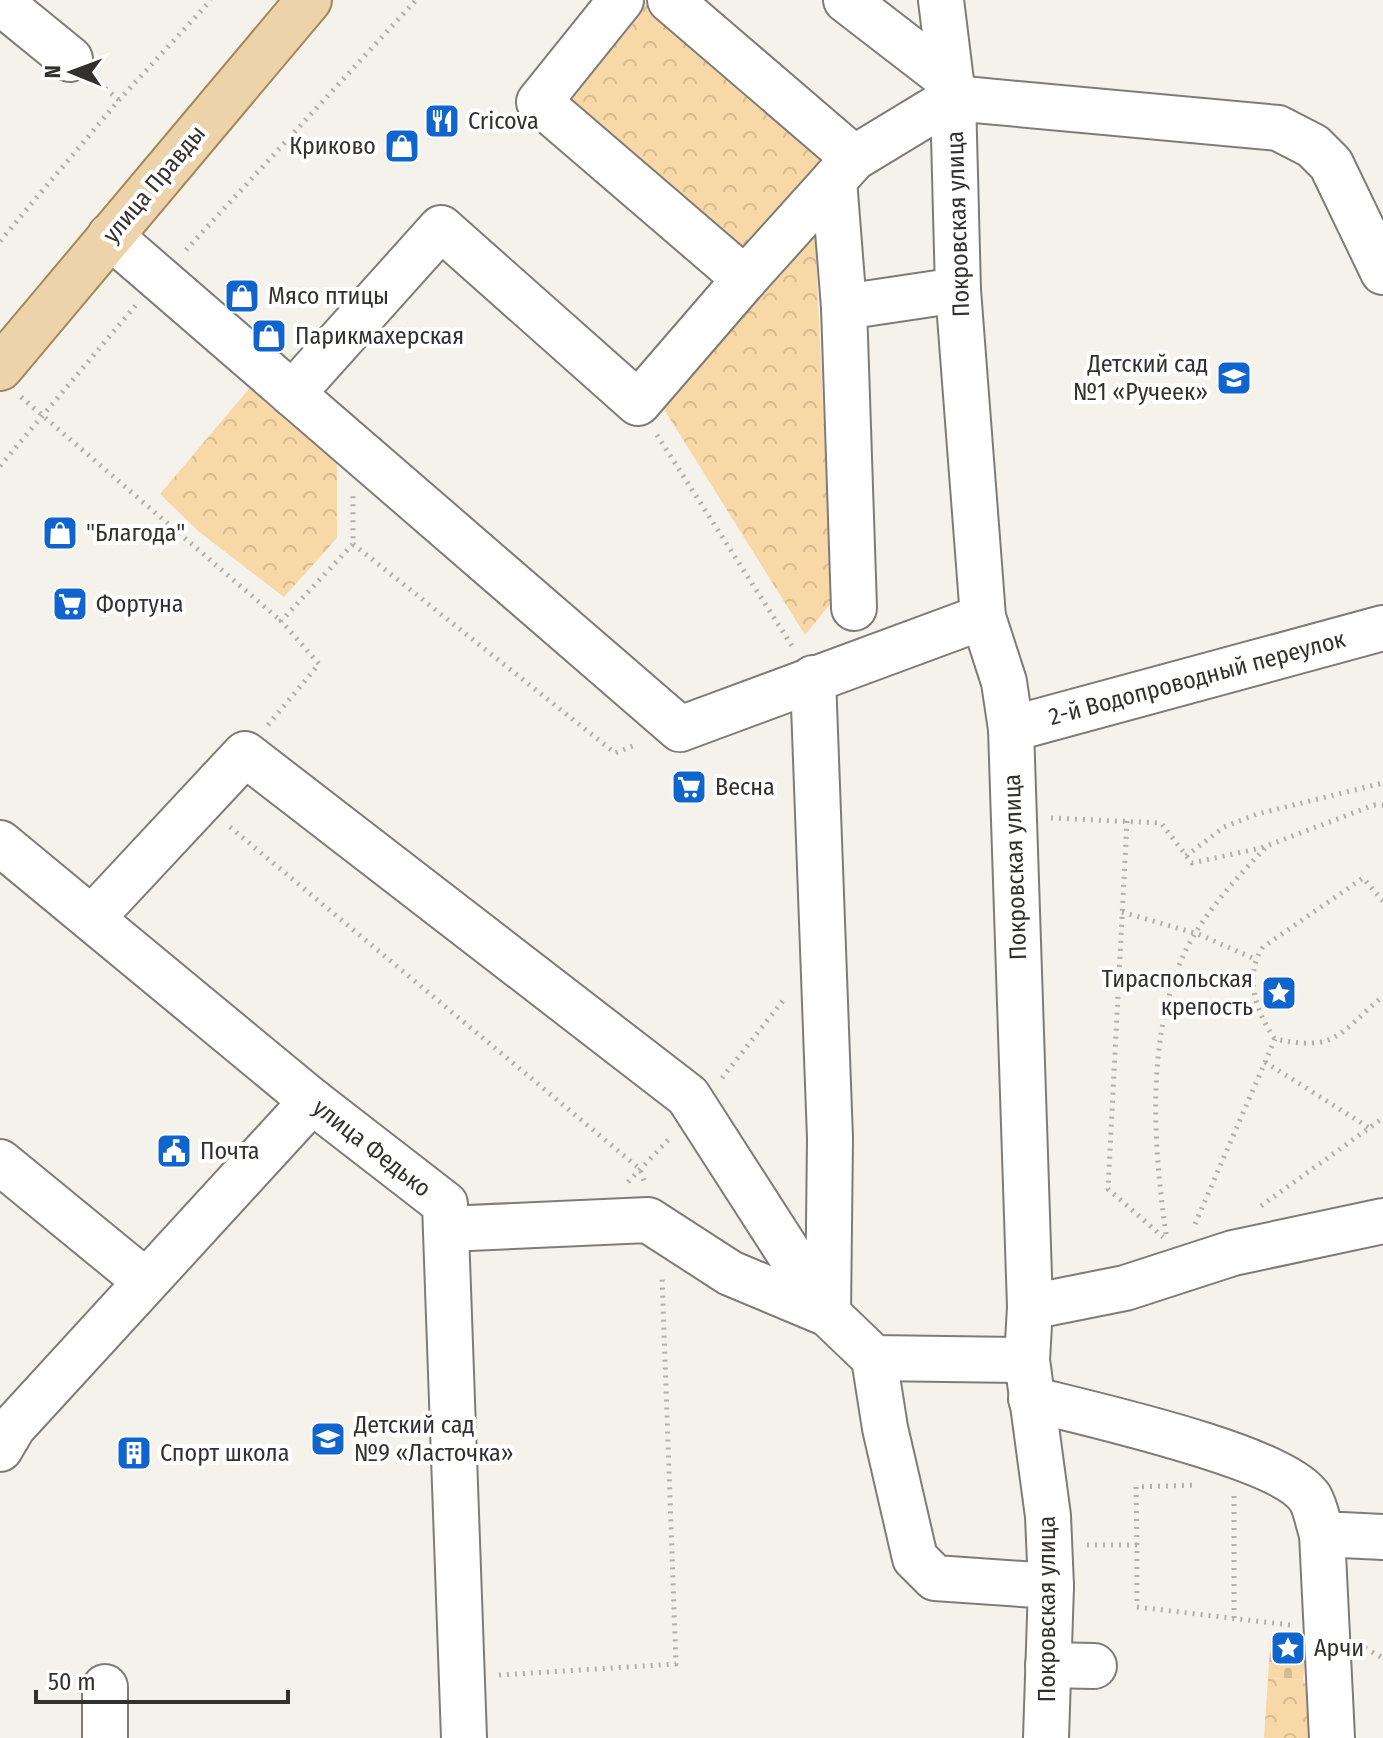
<svg xmlns="http://www.w3.org/2000/svg" width="1383" height="1738" font-family="'Fira Sans Condensed',sans-serif">
	<style>
		.forest { fill: url(#forest-crowns) }
		.cemetery { fill: url(#cemetery-stones) }
		.lines { fill: none; stroke-linecap: round; stroke-linejoin: round }
		.minor-casing { stroke: #7f7c78; stroke-width: 48 }
		.major-casing { stroke: #a4875a; stroke-width: 48 }
		.path { stroke: #b2b0ab; stroke-width: 5; stroke-dasharray: 2 6; stroke-linecap: butt }
		.minor { stroke: #fff; stroke-width: 44 }
		.major { stroke: #edd3aa; stroke-width: 44 }
		.labels { text-anchor: middle; stroke-width: 8; stroke-linejoin: round; paint-order: stroke }
		.poi-label { font-size: 24px; fill: #32312f; stroke: #fff; text-anchor: start }
		.street-label { font-size: 24px; fill: #32312f; stroke: #fff }
	</style>
	<defs>
		<pattern id="forest-crowns" width="20" height="18" patternUnits="userSpaceOnUse" patternTransform="scale(2)"><rect width="20" height="18" fill="#f9d8a7"/><path d="M2 6a3 3 0 1 1 6 0M12 15a3 3 0 1 1 6 0" fill="none" stroke="#d6ba90"/></pattern>
		<pattern id="cemetery-stones" width="16" height="16" patternUnits="userSpaceOnUse" patternTransform="scale(2)"><rect width="16" height="16" fill="#f9d8a7"/><path d="M2 7V4a2 2 0 0 1 4 0v3zM10 15v-3a2 2 0 0 1 4 0v3z" fill="#d6ba90"/></pattern>
	</defs>
	<rect width="100%" height="100%" fill="#f5f2ec"/>
	<g class="forest">
		<polygon points="638,0 643,0 827,159 740,249 562,101"/>
		<polygon points="815,233 832,602 805,635 662,406"/>
		<polygon points="253,384 337,455 337,538 284,597 198,531 160,494"/>
		<polygon points="1268,1678 1303,1680 1321,1717 1315,1738 1264,1738"/>
	</g>
	<polygon class="cemetery" points="1271,1635 1307,1639 1303,1680 1268,1678"/>
	<g class="lines">
		<defs>
			<g id="minor">
				<polyline points="621,0 539,102 745,279 854,158 953,98 1278,128 1313,146 1331,164 1383,272"/>
				<polyline points="670,0 854,158"/>
				<polyline points="846,0 951,81"/>
				<polyline points="941,0 953,98 958,290 983,617 1004,682 1011,729 1030,1307 1027,1360 1048,1516 1051,1586 1046,1738"/>
				<polyline points="0,2 70,59"/>
				<polyline points="834,180 844,307"/>
				<polyline points="110,236 680,729 983,617"/>
				<polyline points="292,394 441,228 638,403 745,279"/>
				<polyline points="854,608 844,307 958,290"/>
				<polyline points="813,678 830,1138 828,1314"/>
				<polyline points="1011,729 1383,628"/>
				<polyline points="0,843 312,1101 445,1204 464,1738"/>
				<polyline points="92,918 245,754 688,1096 828,1314"/>
				<polyline points="0,1162 144,1280"/>
				<polyline points="446,1229 648,1220 730,1273 828,1314 874,1358 1027,1360"/>
				<polyline points="1030,1307 1125,1288 1233,1253 1383,1221"/>
				<polyline points="874,1358 885,1428 915,1558 935,1578 1051,1586"/>
				<path d="M 1031,1399 C 1085,1413 1283,1456 1310,1498 C 1316,1508 1318,1523 1322,1534 L 1383,1537"/>
				<polyline points="0,1449 13,1427 312,1101"/>
				<polyline points="1322,1534 1332,1738"/>
				<polyline points="1048,1665 1094,1666"/>
				<polyline points="105,1687 105,1738"/>
			</g>
			<polyline id="major" points="0,368 309,0"/>
		</defs>
		<use href="#minor" class="minor-casing"/>
		<use href="#major" class="major-casing"/>
		<g class="path">
			<polyline points="99,83 119,100"/>
			<polyline points="0,241 119,100 211,0"/>
			<polyline points="186,250 416,0"/>
			<polyline points="21,397 281,621"/>
			<polyline points="657,435 794,649"/>
			<polyline points="0,466 136,305"/>
			<polyline points="353,544 615,753 638,744"/>
			<polyline points="268,725 319,664 281,621 353,544 353,496"/>
			<polyline points="1051,818 1161,823 1192,863 1261,848 1374,805 1383,805"/>
			<polyline points="1127,821 1108,1189 1163,1237"/>
			<polyline points="230,827 640,1169 645,1184"/>
			<polyline points="1186,856 1224,827 1257,814 1383,783"/>
			<path d="M 1383,901 L 1363,878 L 1263,947 C 1243,976 1256,1012 1275,1039 C 1337,1052 1338,1034 1383,996"/>
			<polyline points="1122,912 1198,934 1255,959"/>
			<polyline points="1265,1062 1371,1129"/>
			<polyline points="722,1078 785,998"/>
			<polyline points="628,1182 671,1137"/>
			<polyline points="1261,1206 1383,1118"/>
			<polyline points="1195,1224 1275,1039"/>
			<path d="M 1166,1234 C 1154,1149 1147,1053 1177,971 C 1194,923 1232,883 1266,847"/>
			<polyline points="1234,1496 1234,1619"/>
			<polyline points="1087,1545 1137,1545 1137,1607 1290,1625"/>
			<polyline points="1137,1545 1136,1487 1194,1485"/>
			<polyline points="1365,1648 1383,1658"/>
			<polyline points="499,1675 676,1664 662,1276"/>
		</g>
		<use href="#minor" class="minor"/>
		<use href="#major" class="major"/>
	</g>
	<defs>
		<symbol id="restaurant-square" viewBox="-11 -11 22 22"><rect x="-9" y="-9" width="18" height="18" rx="4" fill="#0f64ce" stroke="#fff"/><path d="M-5-6h1v4h1v-4h1v4h1v-4h1v5L-1.5 .5V6h-2V.5L-5-1ZM5-6V6H3V1.5H1.5Q1.5-4 5-6Z" fill="#fff"/></symbol>
		<symbol id="shop-square" viewBox="-11 -11 22 22"><rect x="-9" y="-9" width="18" height="18" rx="4" fill="#0f64ce" stroke="#fff"/><path d="M-5-2.5h2.3a2.7 3.5 0 0 1 5.4 0H5L5.5 6h-11ZM-1.5-2.5h3a1.5 2.3 0 0 0-3 0Z" fill="#fff"/></symbol>
		<symbol id="school-square" viewBox="-11 -11 22 22"><rect x="-9" y="-9" width="18" height="18" rx="4" fill="#0f64ce" stroke="#fff"/><path d="M0-5L7-2L0 1L-7-2ZM-4 1L0 2.5L4 1V4Q0 6-4 4Z" fill="#fff"/></symbol>
		<symbol id="supermarket-square" viewBox="-11 -11 22 22"><rect x="-9" y="-9" width="18" height="18" rx="4" fill="#0f64ce" stroke="#fff"/><path d="M-6-5.5h2.5l.6 2H6L4.5 2H-2.5L-4.4-4H-6ZM-1.5 3.2a1.3 1.3 0 1 0 .1 0ZM3 3.2a1.3 1.3 0 1 0 .1 0Z" fill="#fff"/></symbol>
		<symbol id="sight-square" viewBox="-11 -11 22 22"><rect x="-9" y="-9" width="18" height="18" rx="4" fill="#0f64ce" stroke="#fff"/><path d="M0-6L1.8-2.2L6-1.7L2.9 1.2L3.7 5.4L0 3.3L-3.7 5.4L-2.9 1.2L-6-1.7L-1.8-2.2Z" fill="#fff"/></symbol>
		<symbol id="civic-square" viewBox="-11 -11 22 22"><rect x="-9" y="-9" width="18" height="18" rx="4" fill="#0f64ce" stroke="#fff"/><path d="M-.6-6.5H3V-4.5H.6V-3L4-1V1h2V6H-6V1h2V-1L-.6-3ZM-1.2 2.5V6h2.4V2.5Z" fill="#fff"/></symbol>
		<symbol id="building-square" viewBox="-11 -11 22 22"><rect x="-9" y="-9" width="18" height="18" rx="4" fill="#0f64ce" stroke="#fff"/><path d="M-4-6H4V6H1V3H-1V6H-4ZM-2.5-4.3h1.7v1.8h-1.7ZM.8-4.3h1.7v1.8H.8ZM-2.5-1h1.7V.8h-1.7ZM.8-1h1.7V.8H.8Z" fill="#fff"/></symbol>
	</defs>
	<g fill-rule="evenodd">
		<use href="#restaurant-square" x="422" y="101" width="40" height="40"/>
		<use href="#shop-square" x="382" y="126" width="40" height="40"/>
		<use href="#shop-square" x="222" y="276" width="40" height="40"/>
		<use href="#shop-square" x="249" y="316" width="40" height="40"/>
		<use href="#school-square" x="1214" y="358" width="40" height="40"/>
		<use href="#shop-square" x="40" y="513" width="40" height="40"/>
		<use href="#supermarket-square" x="50" y="584" width="40" height="40"/>
		<use href="#supermarket-square" x="669" y="767" width="40" height="40"/>
		<use href="#sight-square" x="1259" y="973" width="40" height="40"/>
		<use href="#civic-square" x="154" y="1131" width="40" height="40"/>
		<use href="#school-square" x="308" y="1419" width="40" height="40"/>
		<use href="#building-square" x="114" y="1433" width="40" height="40"/>
		<use href="#sight-square" x="1268" y="1628" width="40" height="40"/>
	</g>
	<g class="labels">
		<g class="poi-label">
			<text x="468" y="129">Cricova</text>
			<text x="376" y="154" text-anchor="end">Криково</text>
			<text x="268" y="304">Мясо птицы</text>
			<text x="295" y="344">Парикмахерская</text>
			<text x="1208" y="372" text-anchor="end">Детский сад<tspan x="1208" dy="28">№1 «Ручеек»</tspan></text>
			<text x="86" y="541">"Благода"</text>
			<text x="96" y="612">Фортуна</text>
			<text x="715" y="795">Весна</text>
			<text x="1253" y="987" text-anchor="end">Тираспольская<tspan x="1253" dy="28">крепость</tspan></text>
			<text x="200" y="1159">Почта</text>
			<text x="354" y="1433">Детский сад<tspan x="354" dy="28">№9 «Ласточка»</tspan></text>
			<text x="160" y="1461">Спорт школа</text>
			<text x="1314" y="1656">Арчи</text>
		</g>
		<g class="street-label">
			<text transform="translate(154 184) rotate(-50)" y="8">улица Правды</text>
			<text transform="translate(958 224) rotate(-92)" y="8">Покровская улица</text>
			<text transform="translate(1197 678) rotate(-15)" y="8">2-й Водопроводный переулок</text>
			<text transform="translate(1015 867) rotate(-92)" y="8">Покровская улица</text>
			<text transform="translate(372 1148) rotate(38)" y="8">улица Федько</text>
			<text transform="translate(1047 1609) rotate(-90)" y="8">Покровская улица</text>
		</g>
	</g>
	<g transform="translate(72 72) rotate(271)" stroke="#ffffff" stroke-width="6" paint-order="stroke">
	<path d="M0-6L14 30L0 20L-14 30Z" fill="#32312f"/>
	<text y="-12" font-size="22" font-weight="bold" text-anchor="middle" fill="#32312f">N</text>
	</g>
	<path d="M36 1690v12h252v-12" fill="none" stroke="#32312f" stroke-width="4"/>
	<text x="48" y="1690" font-size="24" fill="#32312f" stroke="#ffffff" stroke-width="6" paint-order="stroke">50 m</text>
</svg>
